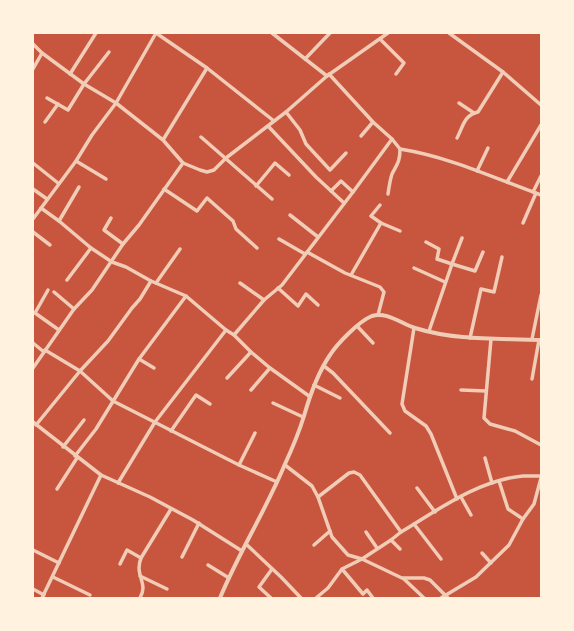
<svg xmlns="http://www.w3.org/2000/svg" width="574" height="631" font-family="'Fira Sans',sans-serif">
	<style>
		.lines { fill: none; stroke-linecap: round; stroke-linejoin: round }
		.minor { stroke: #f1ccb7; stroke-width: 3.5 }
		.tertiary { stroke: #f1ccb7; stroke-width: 4 }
	</style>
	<rect width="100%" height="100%" fill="#c8553d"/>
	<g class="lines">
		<g class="minor">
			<polyline points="156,33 207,68 274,121"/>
			<polyline points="272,33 327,76"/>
			<polyline points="449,33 503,72 541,105"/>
			<polyline points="380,39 404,63 396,74"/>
			<polyline points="33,44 42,53 84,84 116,103 163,140 183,163 139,225 123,244 92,290 74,309 33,368"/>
			<polyline points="305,59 330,33"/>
			<polyline points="33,69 42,53"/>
			<polyline points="70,74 96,33"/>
			<path d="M 329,74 L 373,122 L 392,139 L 400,149 C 450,157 494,178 541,195"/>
			<polyline points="47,98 68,110 84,84 109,52"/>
			<polyline points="459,103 474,113"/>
			<polyline points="286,112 300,130 306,144 330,170 346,153"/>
			<polyline points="45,122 58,104"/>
			<polyline points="268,126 316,177 344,203"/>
			<polyline points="361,136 373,122"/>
			<polyline points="201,137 272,199"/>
			<path d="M 457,138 C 463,127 464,115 478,112 L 503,72"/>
			<polyline points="163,140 207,68"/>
			<polyline points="76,161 106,179"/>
			<polyline points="33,163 58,183"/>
			<polyline points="183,163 200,170 207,172 214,170 226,158 286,112 327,76 388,33"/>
			<polyline points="477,171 488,148"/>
			<polyline points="507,182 541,125"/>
			<polyline points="256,186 275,163 289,175"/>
			<polyline points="33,189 47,199"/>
			<polyline points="164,189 197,211 207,198 233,221 236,229 257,248"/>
			<polyline points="331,191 341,181 353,192"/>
			<polyline points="533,192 541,176"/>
			<path d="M 388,194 C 389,187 390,180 392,174 C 397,164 400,162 400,149"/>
			<polyline points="41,208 59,221 91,248 112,262 126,267 151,281 186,296 226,330 234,335 251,352 270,368 309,396"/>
			<polyline points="290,215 318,237"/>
			<polyline points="111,218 104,230 123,244"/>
			<polyline points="33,219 76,161 92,135 116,103 156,33"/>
			<polyline points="59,221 79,187"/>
			<polyline points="381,223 400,231"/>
			<polyline points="523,223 536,193"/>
			<polyline points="33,232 50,245"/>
			<polyline points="462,238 452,264 475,271 483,252"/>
			<polyline points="279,239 305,254"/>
			<polyline points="426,242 439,249 437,259 452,264 429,331"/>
			<polyline points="307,252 345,273 380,287 384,292 378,315"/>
			<polyline points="414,268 445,282"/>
			<polyline points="351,275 381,223 371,216 380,205"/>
			<polyline points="67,280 91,248"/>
			<polyline points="156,283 180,249"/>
			<polyline points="240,283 264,300"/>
			<polyline points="278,288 298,306 306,294 318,305"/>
			<polyline points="48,290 35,313 59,330"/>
			<polyline points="54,292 74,309"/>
			<polyline points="357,326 373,343"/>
			<polyline points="414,328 402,404 405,411 426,426 431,434 457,499"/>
			<polyline points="234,335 264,300 282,285 353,192 392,139"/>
			<polyline points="470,338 481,289 494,292 502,257"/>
			<polyline points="491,339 484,418 490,424 515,431 541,445"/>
			<polyline points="532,339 541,295"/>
			<polyline points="33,343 44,352"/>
			<polyline points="45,350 80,371 113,401 239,465 277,482"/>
			<polyline points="139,359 154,368"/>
			<polyline points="324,366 333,373 390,433"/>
			<polyline points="227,378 251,352"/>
			<polyline points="532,379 539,340"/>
			<polyline points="314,385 340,398"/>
			<polyline points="251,390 270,368"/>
			<polyline points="461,390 486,391"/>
			<polyline points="273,403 303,417"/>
			<polyline points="33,422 101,475 150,497 193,520 242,551"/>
			<polyline points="36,425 80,371 108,341 132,308 140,299 151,281"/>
			<polyline points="171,431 196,395 210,404"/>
			<polyline points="63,447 84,420"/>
			<polyline points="75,456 96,429 139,359 186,296"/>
			<polyline points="485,458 492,483"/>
			<polyline points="239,465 255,433"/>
			<polyline points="285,465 312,486 318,497 332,537 348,555 362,559 404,579 424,598"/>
			<polyline points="499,481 508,509 523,519"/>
			<polyline points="118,483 155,422 226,330"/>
			<polyline points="417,488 435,512"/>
			<polyline points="57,489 77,458"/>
			<polyline points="318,497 349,473 354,472 360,475 401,532"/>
			<polyline points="461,497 471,515"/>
			<polyline points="414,524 441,559"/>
			<polyline points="366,532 377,548"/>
			<polyline points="391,540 400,549"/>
			<polyline points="246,544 281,577 301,598"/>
			<polyline points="314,545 330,531"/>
			<polyline points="33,550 59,563"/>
			<polyline points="482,553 491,563"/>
			<polyline points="182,557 199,523"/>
			<polyline points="120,564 127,550 141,558"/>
			<polyline points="208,565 229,578"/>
			<polyline points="342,569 363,594 367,590 373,598"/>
			<polyline points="140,576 167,589"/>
			<polyline points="53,577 90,595"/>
			<polyline points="403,578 424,578 430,580 448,598"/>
			<polyline points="33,589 44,595"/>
			<polyline points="42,598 101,475"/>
			<path d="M 140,598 C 149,583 134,576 141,558 L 171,509"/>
			<polyline points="271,598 259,587 272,569"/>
			<path d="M 316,598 L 328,588 L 342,569 L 362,559 L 391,540 L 401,532 C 438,510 478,480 523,476 C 529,476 535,476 541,476"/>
			<polyline points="441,598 476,577 509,545 523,519 534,504 541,478"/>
		</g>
		<path class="tertiary" d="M 220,598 C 239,552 266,510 285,464 C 292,449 299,432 304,416 C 310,395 317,374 330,355 C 337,344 359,321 372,316 C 386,311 402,324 415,328 C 457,341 498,338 541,340"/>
	</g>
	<rect width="574" height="631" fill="none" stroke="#fff3e0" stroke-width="68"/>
</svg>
